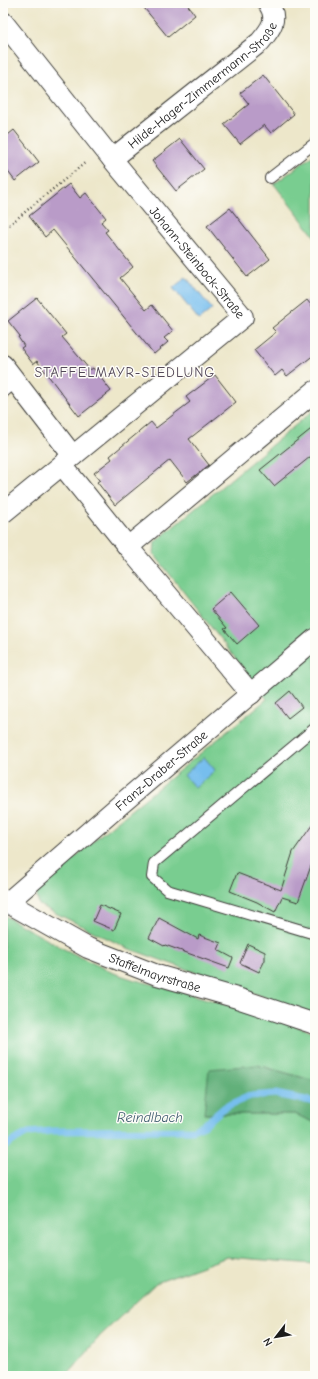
<svg xmlns="http://www.w3.org/2000/svg" width="318" height="1379" font-family="'Comic Neue',sans-serif">
	<style>
		.green { fill: #79cd90; stroke: #4a7456 }
		.forest { fill: #62b07a; stroke: #3f664b }
		.water { fill: #76beee; stroke: #496d85 }
		.lines { fill: none; stroke-linecap: round; stroke-linejoin: round }
		.stream { stroke: #76beee; stroke-width: 7 }
		.building { fill: #b99bc8 }
		.lane-casing { stroke: #3b3a36; stroke-width: 12 }
		.street-casing { stroke: #3b3a36; stroke-width: 22 }
		.path { stroke: #3b3a36; stroke-width: 2.5; stroke-dasharray: 1 3; stroke-linecap: butt }
		.lane { stroke: #fff; stroke-width: 10 }
		.street { stroke: #fff; stroke-width: 20 }
		.labels { text-anchor: middle; stroke-width: 3; stroke-linejoin: round; paint-order: stroke }
		.street-label { font-size: 13px; fill: #1c1c1c; stroke: #fdfcf7 }
		.neighbourhood-label { font-size: 14px; letter-spacing: 1px; fill: #534858; stroke: #fdfcf7 }
		.water-label { font-size: 14px; font-style: italic; fill: #405d70; stroke: #fdfcf7 }
	</style>
	<rect width="100%" height="100%" fill="#fdfcf7"/>
	<filter id="ink" filterUnits="userSpaceOnUse"><feTurbulence type="fractalNoise" baseFrequency=".025" numOctaves="2"/><feDisplacementMap in="SourceGraphic" scale="8" xChannelSelector="R" yChannelSelector="G"/><feConvolveMatrix kernelMatrix="1 2 1 2 8 2 1 2 1" color-interpolation-filters="sRGB"/></filter>
	<filter id="wash" filterUnits="userSpaceOnUse"><feTurbulence type="fractalNoise" baseFrequency=".012" numOctaves="4" result="noise"/><feDisplacementMap in="SourceGraphic" scale="16" xChannelSelector="R" yChannelSelector="G"/><feGaussianBlur stdDeviation="0.9" result="paint"/><feColorMatrix in="noise" values="0 0 0 0 0 0 0 0 0 0 0 0 0 0 0 0 0 1.4 0 .05"/><feComposite in="paint" operator="in"/></filter>
	<g filter="url(#wash)">
		<rect width="100%" height="100%" fill="#ede7ca"/>
		<g class="green">
			<polygon points="315,154 315,237 274,184"/>
			<polygon points="315,409 315,1015 127,948 39,905 36,892 99,836 267,699 154,554 155,542"/>
			<polygon points="3,915 64,949 111,972 135,980 184,992 315,1032 315,1081 257,1065 204,1114 295,1114 315,1123 315,1264 227,1257 156,1283 100,1336 66,1376 3,1376"/>
		</g>
		<polygon class="forest" points="257,1065 315,1081 315,1123 295,1114 204,1114 209,1069"/>
		<g class="water">
			<polygon points="186,277 212,309 199,320 173,288"/>
			<polygon points="204,757 215,770 195,788 184,775"/>
		</g>
		<g class="lines">
			<polyline class="stream" points="3,1148 13,1141 28,1133 53,1131 193,1130 204,1125 225,1107 250,1096 275,1094 315,1102"/>
		</g>
		<g id="blocks">
			<g class="building">
				<polygon points="140,3 186,3 195,15 168,37"/>
				<polygon points="263,75 294,114 271,133 264,125 240,144 224,124 249,104 240,93"/>
				<polygon points="14,130 39,162 15,181 3,165 3,139"/>
				<polygon points="180,139 204,169 176,191 152,161"/>
				<polygon points="69,184 80,198 86,193 106,218 101,222 108,230 105,232 133,267 120,278 146,310 152,305 173,331 164,338 168,342 154,354 53,230 45,237 29,216"/>
				<polygon points="230,208 270,259 247,277 207,226"/>
				<polygon points="37,298 66,334 62,337 90,370 93,368 111,391 79,416 37,361 33,364 21,348 24,346 18,337 20,336 8,321"/>
				<polygon points="307,300 315,310 315,354 287,376 282,370 275,376 254,350 276,332 272,328"/>
				<polygon points="215,375 236,402 189,439 209,465 187,482 170,460 115,505 97,482 100,480 94,473 112,459 110,456 151,422 156,428 190,402 186,397"/>
				<polygon points="315,426 315,453 274,486 260,470"/>
				<polygon points="231,592 259,625 237,644 224,629 227,628 211,609"/>
				<polygon points="290,691 302,707 288,718 276,703"/>
				<polygon points="315,821 315,860 311,866 298,902 282,897 275,912 257,902 230,891 237,873 281,890 293,852"/>
				<polygon points="100,905 121,914 114,930 93,921"/>
				<polygon points="159,918 198,939 199,935 221,943 218,950 233,958 229,968 165,945 164,946 149,938"/>
				<polygon points="248,944 265,952 265,960 259,972 240,963"/>
			</g>
		</g>
	</g>
	<g filter="url(#ink)">
		<use href="#blocks" fill-opacity="0" stroke="#3b3a36" stroke-width="1"/>
		<g class="lines">
			<defs>
				<g id="lane">
					<polyline points="270,178 315,143"/>
					<polyline points="3,393 16,382"/>
					<polyline points="315,728 154,863 152,877 167,890 315,934"/>
				</g>
				<g id="street">
					<path id="s1" d="M 3,22 L 112,159 L 243,317 L 3,513"/>
					<path id="s2" d="M 112,159 L 260,42 C 271,29 279,19 268,3"/>
					<polyline points="3,365 73,456"/>
					<polyline points="62,465 128,547"/>
					<polyline points="251,694 128,547 315,391"/>
					<path id="s3" d="M 3,900 L 88,948 L 157,975 L 237,998 L 315,1024"/>
					<path id="s4" d="M 8,902 L 121,804 L 315,639"/>
				</g>
			</defs>
			<use href="#lane" class="lane-casing"/>
			<use href="#street" class="street-casing"/>
			<polyline class="path" points="3,230 86,162"/>
			<use href="#lane" class="lane"/>
			<use href="#street" class="street"/>
		</g>
	</g>
	<g class="labels">
		<g class="street-label">
			<text dy="5" stroke="none"><textPath href="#s2" startOffset="117">Hilde-Hager-Zimmermann-Straße</textPath></text>
			<text dy="5" stroke="none"><textPath href="#s1" startOffset="309">Johann-Steinbock-Straße</textPath></text>
			<text dy="5" stroke="none"><textPath href="#s4" startOffset="202">Franz-Draber-Straße</textPath></text>
			<text dy="5" stroke="none"><textPath href="#s3" startOffset="169">Staffelmayrstraße</textPath></text>
		</g>
		<g class="neighbourhood-label">
			<text x="125" y="377">STAFFELMAYR-SIEDLUNG</text>
		</g>
		<g class="water-label">
			<text x="150" y="1122">Reindlbach</text>
		</g>
	</g>
	<rect width="318" height="1379" fill="none" stroke="#fdfcf7" stroke-width="16"/>
	<g transform="translate(276 1337) rotate(239)" stroke="#fdfcf7" stroke-width="3" paint-order="stroke">
	<path d="M0-3L7 15L0 10L-7 15Z" fill="#1c1c1c"/>
	<text y="-6" font-size="11" font-weight="bold" text-anchor="middle" fill="#1c1c1c">N</text>
	</g>
</svg>
